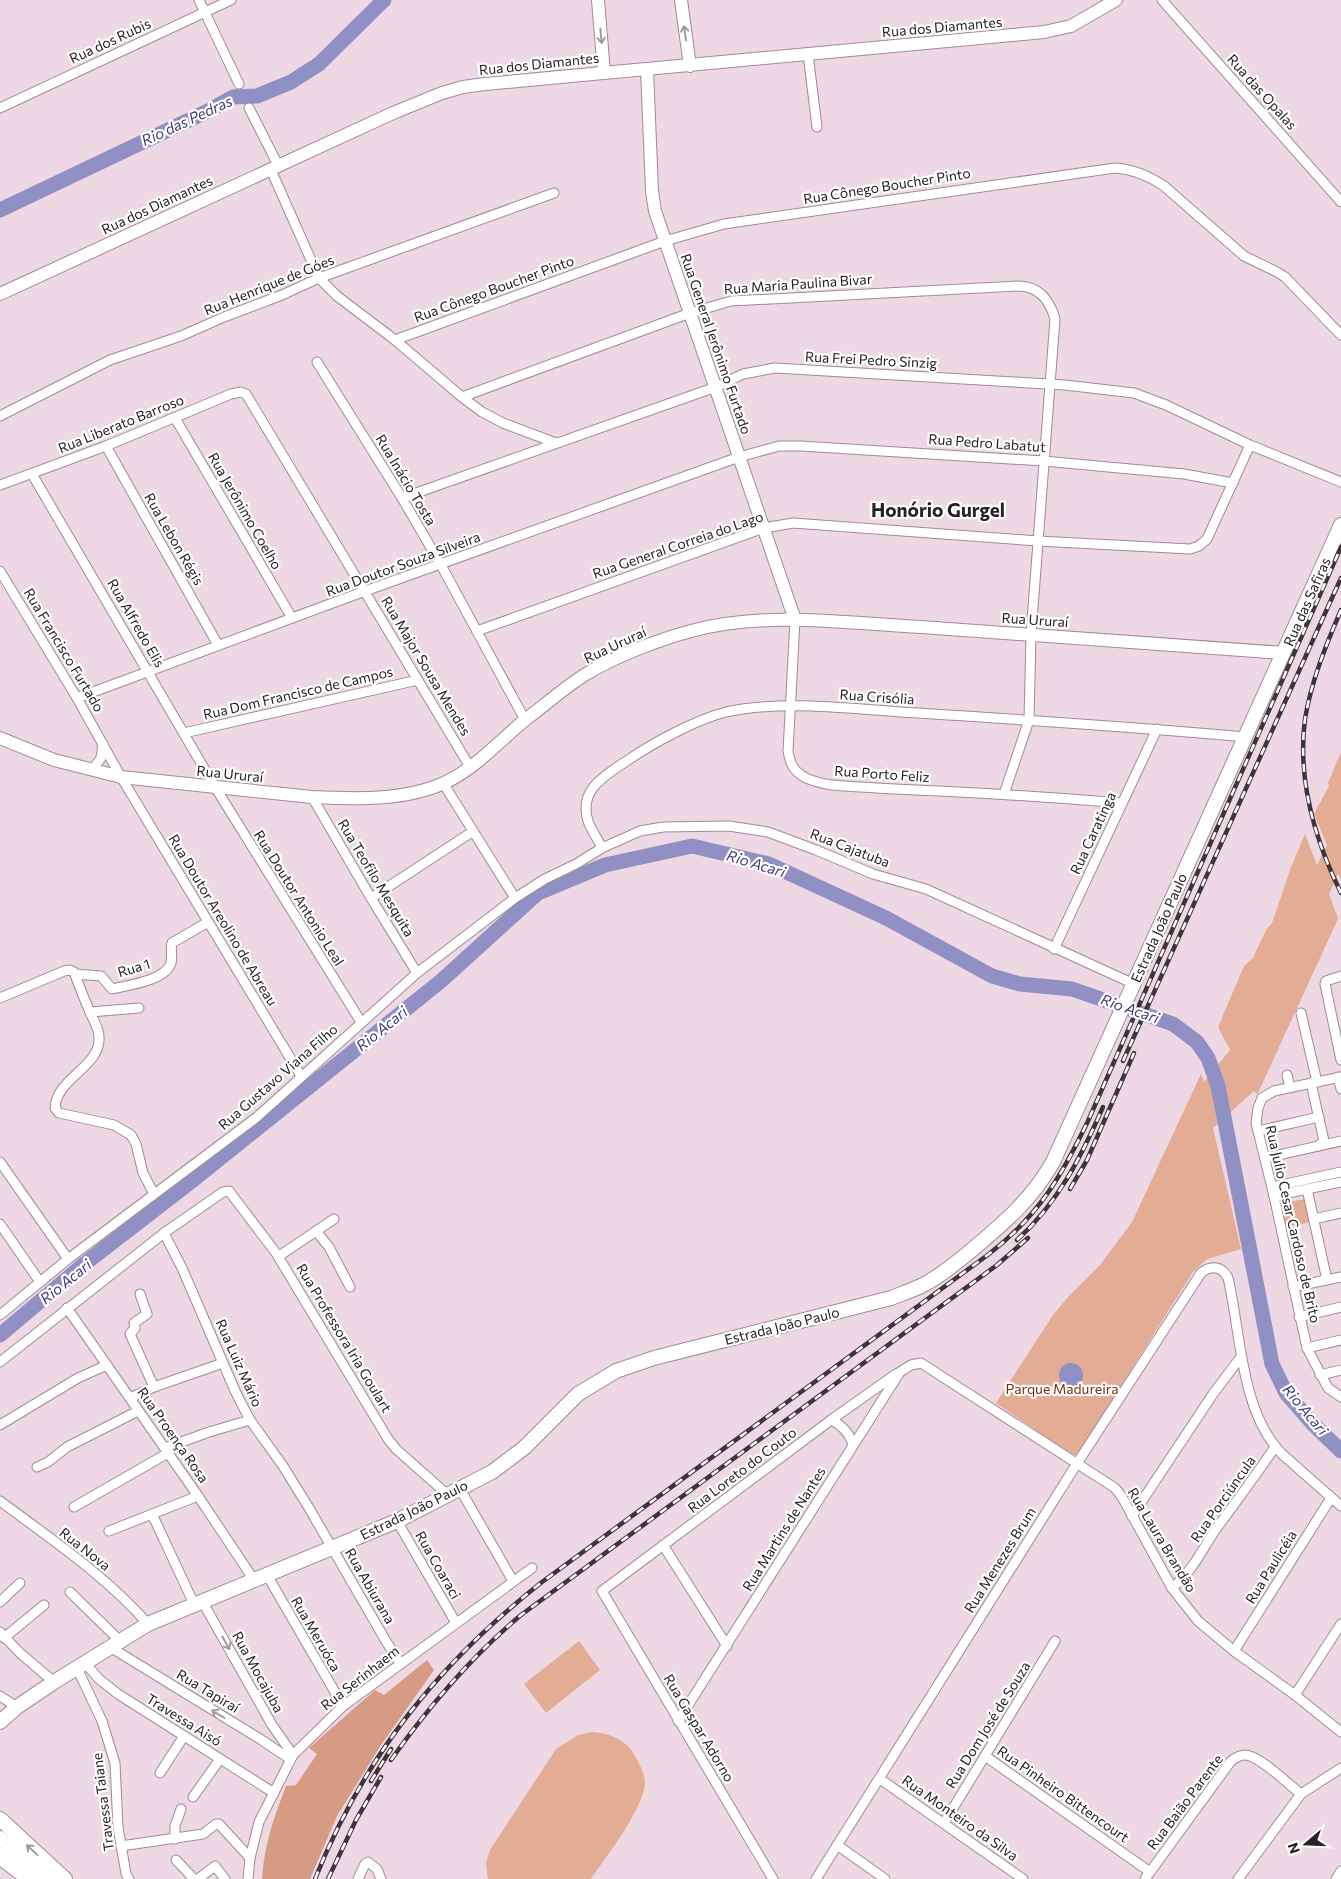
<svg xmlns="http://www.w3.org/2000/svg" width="1341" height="1879" font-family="Commissioner,sans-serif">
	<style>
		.green { fill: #e3ac95 }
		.forest { fill: #d59b83 }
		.water { fill: #9190c4 }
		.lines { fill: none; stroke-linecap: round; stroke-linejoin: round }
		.river { stroke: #9190c4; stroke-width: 15 }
		.street-casing { stroke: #9f8b95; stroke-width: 11 }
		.secondary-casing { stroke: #9f8b95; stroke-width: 14 }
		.primary-casing { stroke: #9f8b95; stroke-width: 16 }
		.highway-casing { stroke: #9f8b95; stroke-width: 18 }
		.street { stroke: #fff; stroke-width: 9 }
		.secondary { stroke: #fff; stroke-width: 12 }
		.primary { stroke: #fff; stroke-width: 14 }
		.highway { stroke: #fff; stroke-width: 16 }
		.rail-casing { stroke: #3e353a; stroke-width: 4.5 }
		.rail { stroke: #fff; stroke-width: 2.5; stroke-dasharray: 8; stroke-linecap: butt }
		.oneway { stroke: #9e9b9c }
		.labels { text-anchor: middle; stroke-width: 4.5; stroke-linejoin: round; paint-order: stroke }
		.street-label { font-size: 14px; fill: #272024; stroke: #fff }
		.park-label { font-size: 14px; fill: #75300d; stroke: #fff }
		.water-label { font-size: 15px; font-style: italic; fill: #41397a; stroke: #fff }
		.district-label { font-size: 19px; font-weight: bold; fill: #272024; stroke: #fff }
	</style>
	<rect width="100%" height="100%" fill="#eed8e4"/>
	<g class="green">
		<polygon points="1341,752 1341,879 1338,874 1329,894 1338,918 1337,921 1257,1095 1254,1091 1213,1128 1241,1249 1207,1259 1193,1272 1079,1452 1075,1455 1072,1455 996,1403 1053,1315 1069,1296 1100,1265 1132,1222 1201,1074 1204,1082 1230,1050 1218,1027 1244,966 1253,958 1266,930 1272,923 1291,867 1305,834 1317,865 1327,845 1314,814 1329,786 1328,783"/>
		<polygon points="1305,1199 1311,1222 1286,1227 1282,1203"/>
		<polygon points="579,1641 600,1670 546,1713 524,1684"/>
		<path d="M 592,1732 C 610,1733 629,1741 636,1758 C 640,1765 645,1775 645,1783 C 643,1810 607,1855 591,1879 L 488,1879 L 486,1863 L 490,1850 L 556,1749 L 578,1735 Z"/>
	</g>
	<path class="forest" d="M 427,1660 L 434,1670 L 381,1745 L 337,1816 L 310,1879 L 262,1879 C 264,1846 274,1817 286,1786 L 296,1785 L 317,1754 L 309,1748 L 375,1690 L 384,1695 Z"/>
	<circle class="water" cx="1071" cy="1375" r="12"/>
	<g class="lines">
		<g class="river">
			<polyline points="0,210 208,111 233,97 257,96 291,82 319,64 384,0"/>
			<polyline points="0,1335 83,1265 193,1180 441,981 538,893 605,865 692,846 769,864 886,918 992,976 1020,984 1072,989 1173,1024 1197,1042 1208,1058 1218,1086 1272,1364 1286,1393 1313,1424 1341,1451"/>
		</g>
		<defs>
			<g id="street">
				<polyline points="199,0 239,84"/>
				<polyline points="1162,0 1341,202"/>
				<polyline points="808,54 817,127"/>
				<polyline points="0,108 231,0"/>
				<polyline points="249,108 279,167"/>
				<polyline points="271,170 319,278 337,296 395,340 462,397 482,412 503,423 556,443"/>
				<path d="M 395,340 L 665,241 L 724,224 L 1115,168 C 1134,169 1149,176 1164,186 L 1244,256 L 1277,272 L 1285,277 L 1341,335"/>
				<polyline points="317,362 402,498 441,565 525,720"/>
				<path d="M 462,397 L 690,313 L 731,301 L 1020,286 C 1040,287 1050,301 1055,319 L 1031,634 L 1029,720 L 1004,794"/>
				<polyline points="0,416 110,360 181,336 224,317 282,295 319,278 554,193"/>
				<polyline points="175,418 292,618"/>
				<polyline points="106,446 218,645"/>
				<polyline points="32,474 215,787 361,1022"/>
				<polyline points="0,485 106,446 231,394 241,392 246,394 470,767"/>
				<polyline points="402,498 716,387 743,374 775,368 1065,385 1134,393 1166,405 1250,445 1341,482"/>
				<polyline points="0,571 77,698 121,777 301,1076"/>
				<path d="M 795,620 L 788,751 C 790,764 794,772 806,778 C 824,786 843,786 862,787 C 888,789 913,790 939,791 C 1000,794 1061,798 1122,803"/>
				<polyline points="477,631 764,528 793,523 1038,541 1190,549 1199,546 1207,539 1250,445"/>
				<polyline points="77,698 365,591 739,457 779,446 801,446 1044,461 1184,474 1233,483"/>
				<polyline points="184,733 418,680"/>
				<polyline points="92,770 101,758 103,744"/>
				<polyline points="443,783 515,898"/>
				<polyline points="312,797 371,898 417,973"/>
				<path d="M 602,848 C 598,839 591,830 588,821 C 578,789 606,775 628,760 C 653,743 697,719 726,712 C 788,699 855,710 918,713 C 1028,720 1137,727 1246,737"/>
				<polyline points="371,898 472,832"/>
				<polyline points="1054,949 1157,729"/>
				<path d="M 75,974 L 101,976 L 112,989 C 128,985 165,981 171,963 C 173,956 170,950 172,943 L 208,922"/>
				<polyline points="1341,976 1326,981 1325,984 1341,1060"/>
				<path d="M 0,998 L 64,971 L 70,970 L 74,972 C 79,985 84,999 90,1012 C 93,1020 99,1028 99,1037 C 101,1067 56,1078 55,1108 L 59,1113 L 114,1125 L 131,1135 L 136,1144 L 143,1173 L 154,1194"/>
				<polyline points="90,1012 139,1008"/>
				<polyline points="1301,1013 1317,1082"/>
				<polyline points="1287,1075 1290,1087"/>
				<polyline points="1338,1077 1341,1089"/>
				<polyline points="1341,1077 1274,1091 1262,1098 1258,1108 1256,1123 1274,1196 1307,1348 1328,1388 1341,1397"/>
				<polyline points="1311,1083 1324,1141 1318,1146"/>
				<polyline points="1258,1131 1319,1117"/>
				<polyline points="1265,1158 1341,1141"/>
				<polyline points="0,1162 68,1259"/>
				<polyline points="1272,1187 1341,1172"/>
				<polyline points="1307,1189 1327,1280"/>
				<polyline points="1274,1196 1341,1182"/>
				<polyline points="1314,1219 1341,1213"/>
				<polyline points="0,1224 40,1282"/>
				<polyline points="316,1231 329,1247 350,1287"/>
				<polyline points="164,1233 182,1268 236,1393 250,1420 283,1466 309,1508 387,1643 401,1664"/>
				<polyline points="279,1256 334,1219"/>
				<polyline points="1293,1287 1341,1277"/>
				<polyline points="140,1294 147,1314 134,1323 135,1328 130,1334 154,1387"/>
				<polyline points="67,1308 198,1496 254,1580"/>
				<polyline points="0,1315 68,1259 257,1117 417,973 515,898 545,879 576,864 602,848 640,831 663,827 729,826 768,832 816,850 873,874 926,889 1134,984"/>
				<polyline points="1299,1317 1341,1307"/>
				<polyline points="1307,1348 1341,1340"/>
				<polyline points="0,1362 164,1233 223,1192 229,1191 276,1253 388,1439 396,1449 448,1495"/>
				<polyline points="1320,1375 1341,1370"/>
				<polyline points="130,1398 154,1387 223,1363"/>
				<path d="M 831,1420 C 842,1425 849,1433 853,1444"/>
				<polyline points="0,1425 78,1378 107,1365"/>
				<polyline points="165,1448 209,1432 250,1420"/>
				<polyline points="37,1467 48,1462 67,1447 138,1411"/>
				<polyline points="460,1489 513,1581"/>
				<path d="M 0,1501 C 51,1539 106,1576 148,1624"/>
				<polyline points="74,1507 168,1453"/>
				<polyline points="152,1514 194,1604"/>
				<polyline points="1132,1516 1213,1394 1240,1358"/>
				<polyline points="397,1521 456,1623"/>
				<polyline points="109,1531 198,1496"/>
				<polyline points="663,1545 727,1646"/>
				<polyline points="267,1575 343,1706"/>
				<path d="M 1172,1588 C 1193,1571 1201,1551 1216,1529 C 1236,1502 1256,1475 1275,1447"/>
				<polyline points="70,1592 120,1641"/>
				<polyline points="202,1601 272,1725 293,1755"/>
				<polyline points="0,1602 20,1583"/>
				<polyline points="0,1632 20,1653 54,1682"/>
				<polyline points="4,1638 44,1605"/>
				<polyline points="110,1647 260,1739 290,1759"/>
				<polyline points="1234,1651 1331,1498"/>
				<polyline points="85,1663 99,1679 118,1694 274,1793"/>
				<polyline points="77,1668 102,1721 115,1763 118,1827 126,1874 129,1879"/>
				<polyline points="1295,1695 1341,1624"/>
				<polyline points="0,1696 17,1707"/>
				<polyline points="678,1721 900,1372 911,1365 921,1363 1115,1488 1122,1497 1172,1588 1198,1621 1234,1651 1295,1695 1341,1732"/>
				<polyline points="985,1756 1150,1872"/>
				<polyline points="160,1773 184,1736"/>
				<polyline points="880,1779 1023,1879"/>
				<polyline points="193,1797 220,1759"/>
				<polyline points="944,1823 1055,1641"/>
				<polyline points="175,1839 175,1826 181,1809"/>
				<polyline points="837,1845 885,1879"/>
				<polyline points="121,1846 203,1834 216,1824 219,1824 250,1858"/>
				<polyline points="176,1860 194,1879"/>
				<polyline points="198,1879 215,1866 225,1879"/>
				<polyline points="248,1879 250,1858 259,1822 293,1755 343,1706 532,1568"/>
				<polyline points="358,1879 365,1864 368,1862 377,1869 381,1879"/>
				<polyline points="773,1879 602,1591 831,1420 896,1374"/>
				<path d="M 816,1879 L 1076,1465 L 1201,1273 C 1211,1265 1222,1266 1228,1278 C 1241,1332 1240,1411 1282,1454 L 1341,1506"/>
				<path d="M 1145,1879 L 1231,1761 C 1235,1758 1239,1755 1245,1755 C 1259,1755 1289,1785 1301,1794"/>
				<polyline points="1238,1879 1301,1794 1341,1768"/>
				<polyline points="1336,1879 1341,1871"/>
			</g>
			<g id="secondary">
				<polyline points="598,0 604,73"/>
				<polyline points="681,0 690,66"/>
				<polyline points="647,70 652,191 655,211 795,620"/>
				<polyline points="0,294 393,113 442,93 463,87 485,84 1044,32 1071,26 1116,0"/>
				<path d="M 0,738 L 54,760 L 121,777 L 312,797 C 355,799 404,801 444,783 C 475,769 499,741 525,720 C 545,705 565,687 586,674 C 616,656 658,640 691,631 C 765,611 845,623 921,627 C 1042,635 1163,644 1284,653"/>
			</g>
			<g id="primary">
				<path d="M 0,1722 L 17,1707 L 54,1682 L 148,1624 L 397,1521 L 492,1472 L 524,1448 L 578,1394 L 616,1371 L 654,1358 L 891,1298 C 901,1294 913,1290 923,1285 C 941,1276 957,1262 973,1249 C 1005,1222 1032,1199 1053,1162 L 1341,525"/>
				<polyline points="0,1819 65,1879"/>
				<polyline points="0,1838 49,1879"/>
			</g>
			<polyline id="highway" points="0,1856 30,1879"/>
		</defs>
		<use href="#street" class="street-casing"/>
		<use href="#secondary" class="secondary-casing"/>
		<use href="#primary" class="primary-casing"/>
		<use href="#highway" class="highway-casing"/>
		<use href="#street" class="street"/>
		<use href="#secondary" class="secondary"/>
		<use href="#primary" class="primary"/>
		<use href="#highway" class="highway"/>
		<defs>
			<g id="rail">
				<path d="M 1341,610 C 1326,645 1311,682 1305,719 C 1297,780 1315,840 1341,893"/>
				<polyline points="1123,1061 1341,578"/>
				<polyline points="1070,1189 1087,1160 1134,1053"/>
				<path d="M 1017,1240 C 1058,1203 1081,1157 1103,1107"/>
				<path d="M 391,1760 C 429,1706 470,1658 521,1615 L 997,1265 L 1028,1238"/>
				<polyline points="371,1781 391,1749"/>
				<path d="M 315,1879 C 365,1755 438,1664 542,1582 L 989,1254 C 1039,1215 1061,1177 1088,1121 L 1341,547"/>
				<polyline points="328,1879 356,1820 381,1777"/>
			</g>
		</defs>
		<use href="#rail" class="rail-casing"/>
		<use href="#rail" class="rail"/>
	</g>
	<defs><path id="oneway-shaft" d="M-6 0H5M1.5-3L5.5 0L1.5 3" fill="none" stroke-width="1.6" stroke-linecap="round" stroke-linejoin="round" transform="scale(1.25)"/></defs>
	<g class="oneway">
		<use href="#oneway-shaft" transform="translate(685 33) rotate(-98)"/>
		<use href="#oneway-shaft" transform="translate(601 36) rotate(85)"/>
		<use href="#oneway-shaft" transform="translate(226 1643) rotate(61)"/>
		<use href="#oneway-shaft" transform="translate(218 1714) rotate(-149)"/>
		<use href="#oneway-shaft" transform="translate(32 1850) rotate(-137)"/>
	</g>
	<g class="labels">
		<g class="street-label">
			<text transform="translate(942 27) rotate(-5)" y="5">Rua dos Diamantes</text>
			<text transform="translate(110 41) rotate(-25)" y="5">Rua dos Rubis</text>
			<text transform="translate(539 64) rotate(-6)" y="5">Rua dos Diamantes</text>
			<text transform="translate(1262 92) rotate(48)" y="5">Rua das Opalas</text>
			<text transform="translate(887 186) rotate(-9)" y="5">Rua Cônego Boucher Pinto</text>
			<text transform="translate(157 205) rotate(-25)" y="5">Rua dos Diamantes</text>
			<text transform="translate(798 284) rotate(-4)" y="5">Rua Maria Paulina Bivar</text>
			<text transform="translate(269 285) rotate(-22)" y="5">Rua Henrique de Góes</text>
			<text transform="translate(494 289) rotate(-20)" y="5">Rua Cônego Boucher Pinto</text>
			<text transform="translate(716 344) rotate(71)" y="5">Rua General Jerônimo Furtado</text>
			<text transform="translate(871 360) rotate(3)" y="5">Rua Frei Pedro Sinzig</text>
			<text transform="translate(121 424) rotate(-22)" y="5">Rua Liberato Barroso</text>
			<text transform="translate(987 443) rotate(4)" y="5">Rua Pedro Labatut</text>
			<text transform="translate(406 480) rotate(59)" y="5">Rua Inácio Tosta</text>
			<text transform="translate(245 511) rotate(60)" y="5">Rua Jerônimo Coelho</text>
			<text transform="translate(174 539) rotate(60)" y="5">Rua Lebon Régis</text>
			<text transform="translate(678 545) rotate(-19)" y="5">Rua General Correia do Lago</text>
			<text transform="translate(403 564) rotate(-20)" y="5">Rua Doutor Souza Silveira</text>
			<text transform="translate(1307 602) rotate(-66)" y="5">Rua das Safiras</text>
			<text transform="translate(1035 620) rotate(4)" y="5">Rua Ururaí</text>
			<text transform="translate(136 623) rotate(60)" y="5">Rua Alfredo Elis</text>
			<text transform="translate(615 645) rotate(-25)" y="5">Rua Ururaí</text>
			<text transform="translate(64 650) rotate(59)" y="5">Rua Francisco Furtado</text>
			<text transform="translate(426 666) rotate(59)" y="5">Rua Major Sousa Mendes</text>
			<text transform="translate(298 693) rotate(-13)" y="5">Rua Dom Francisco de Campos</text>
			<text transform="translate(877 697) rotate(4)" y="5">Rua Crisólia</text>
			<text transform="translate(230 774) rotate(6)" y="5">Rua Ururaí</text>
			<text transform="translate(882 774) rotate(4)" y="5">Rua Porto Feliz</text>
			<text transform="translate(1093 833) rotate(-65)" y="5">Rua Caratinga</text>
			<text transform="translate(850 848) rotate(21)" y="5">Rua Cajatuba</text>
			<text transform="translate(376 878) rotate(59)" y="5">Rua Teofilo Mesquita</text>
			<text transform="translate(299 898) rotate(58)" y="5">Rua Doutor Antonio Leal</text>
			<text transform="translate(223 920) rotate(59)" y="5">Rua Doutor Areolino de Abreau</text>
			<text transform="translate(1159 928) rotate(-66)" y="5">Estrada João Paulo</text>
			<text transform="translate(134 968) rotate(-17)" y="5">Rua 1</text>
			<text transform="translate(278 1077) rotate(-41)" y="5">Rua Gustavo Viana Filho</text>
			<text transform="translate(1293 1224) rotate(77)" y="5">Rua Julio Cesar Cardoso de Brito</text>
			<text transform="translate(782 1326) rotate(-14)" y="5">Estrada João Paulo</text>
			<text transform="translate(344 1338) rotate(59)" y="5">Rua Professora Iria Goulart</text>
			<text transform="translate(239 1363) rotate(66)" y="5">Rua Luiz Mário</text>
			<text transform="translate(173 1435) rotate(55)" y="5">Rua Proença Rosa</text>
			<text transform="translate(742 1470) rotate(-37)" y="5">Rua Loreto do Couto</text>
			<text transform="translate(1223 1499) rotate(-55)" y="5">Rua Porciúncula</text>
			<text transform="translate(414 1510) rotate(-26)" y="5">Estrada João Paulo</text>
			<text transform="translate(784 1529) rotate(-58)" y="5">Rua Martins de Nantes</text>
			<text transform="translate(1162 1540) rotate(59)" y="5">Rua Laura Brandão</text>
			<text transform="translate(85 1549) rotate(38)" y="5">Rua Nova</text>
			<text transform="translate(1000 1560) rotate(-58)" y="5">Rua Menezes Brum</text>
			<text transform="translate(438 1565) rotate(60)" y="5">Rua Coaraci</text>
			<text transform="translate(1271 1567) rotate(-58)" y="5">Rua Paulicéia</text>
			<text transform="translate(370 1586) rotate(60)" y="5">Rua Abiurana</text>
			<text transform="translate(316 1634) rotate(60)" y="5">Rua Meruóca</text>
			<text transform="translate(258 1672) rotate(61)" y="5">Rua Mocajuba</text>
			<text transform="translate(360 1678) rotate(-38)" y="5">Rua Serinhaem</text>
			<text transform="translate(208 1691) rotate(31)" y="5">Rua Tapiraí</text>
			<text transform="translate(184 1720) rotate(32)" y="5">Travessa Aisó</text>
			<text transform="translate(988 1725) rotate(-58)" y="5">Rua Dom José de Souza</text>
			<text transform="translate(699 1728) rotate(59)" y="5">Rua Gaspar Adorno</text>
			<text transform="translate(1063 1794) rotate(35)" y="5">Rua Pinheiro Bittencourt</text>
			<text transform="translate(103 1802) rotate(-97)" y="5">Travessa Taiane</text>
			<text transform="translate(1185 1802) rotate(-53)" y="5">Rua Baião Parente</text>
			<text transform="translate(960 1818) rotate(35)" y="5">Rua Monteiro da Silva</text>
		</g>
		<g class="park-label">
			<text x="1062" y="1394">Parque Madureira</text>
		</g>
		<g class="water-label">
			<text transform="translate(187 121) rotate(-25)" y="5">Rio das Pedras</text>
			<text transform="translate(756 864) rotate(17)" y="5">Rio Acari</text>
			<text transform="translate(1130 1009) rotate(19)" y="5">Rio Acari</text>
			<text transform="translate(382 1029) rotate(-39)" y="5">Rio Acari</text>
			<text transform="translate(66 1282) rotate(-39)" y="5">Rio Acari</text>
			<text transform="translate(1305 1410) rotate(50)" y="5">Rio Acari</text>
		</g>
		<g class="district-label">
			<text x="938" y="517">Honório Gurgel</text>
		</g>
	</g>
	<g transform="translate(1306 1844) rotate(251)" stroke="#ffffff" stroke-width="4" paint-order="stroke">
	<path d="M0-4L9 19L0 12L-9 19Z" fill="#272024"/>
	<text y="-8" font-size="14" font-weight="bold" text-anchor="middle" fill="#272024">N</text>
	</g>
</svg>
